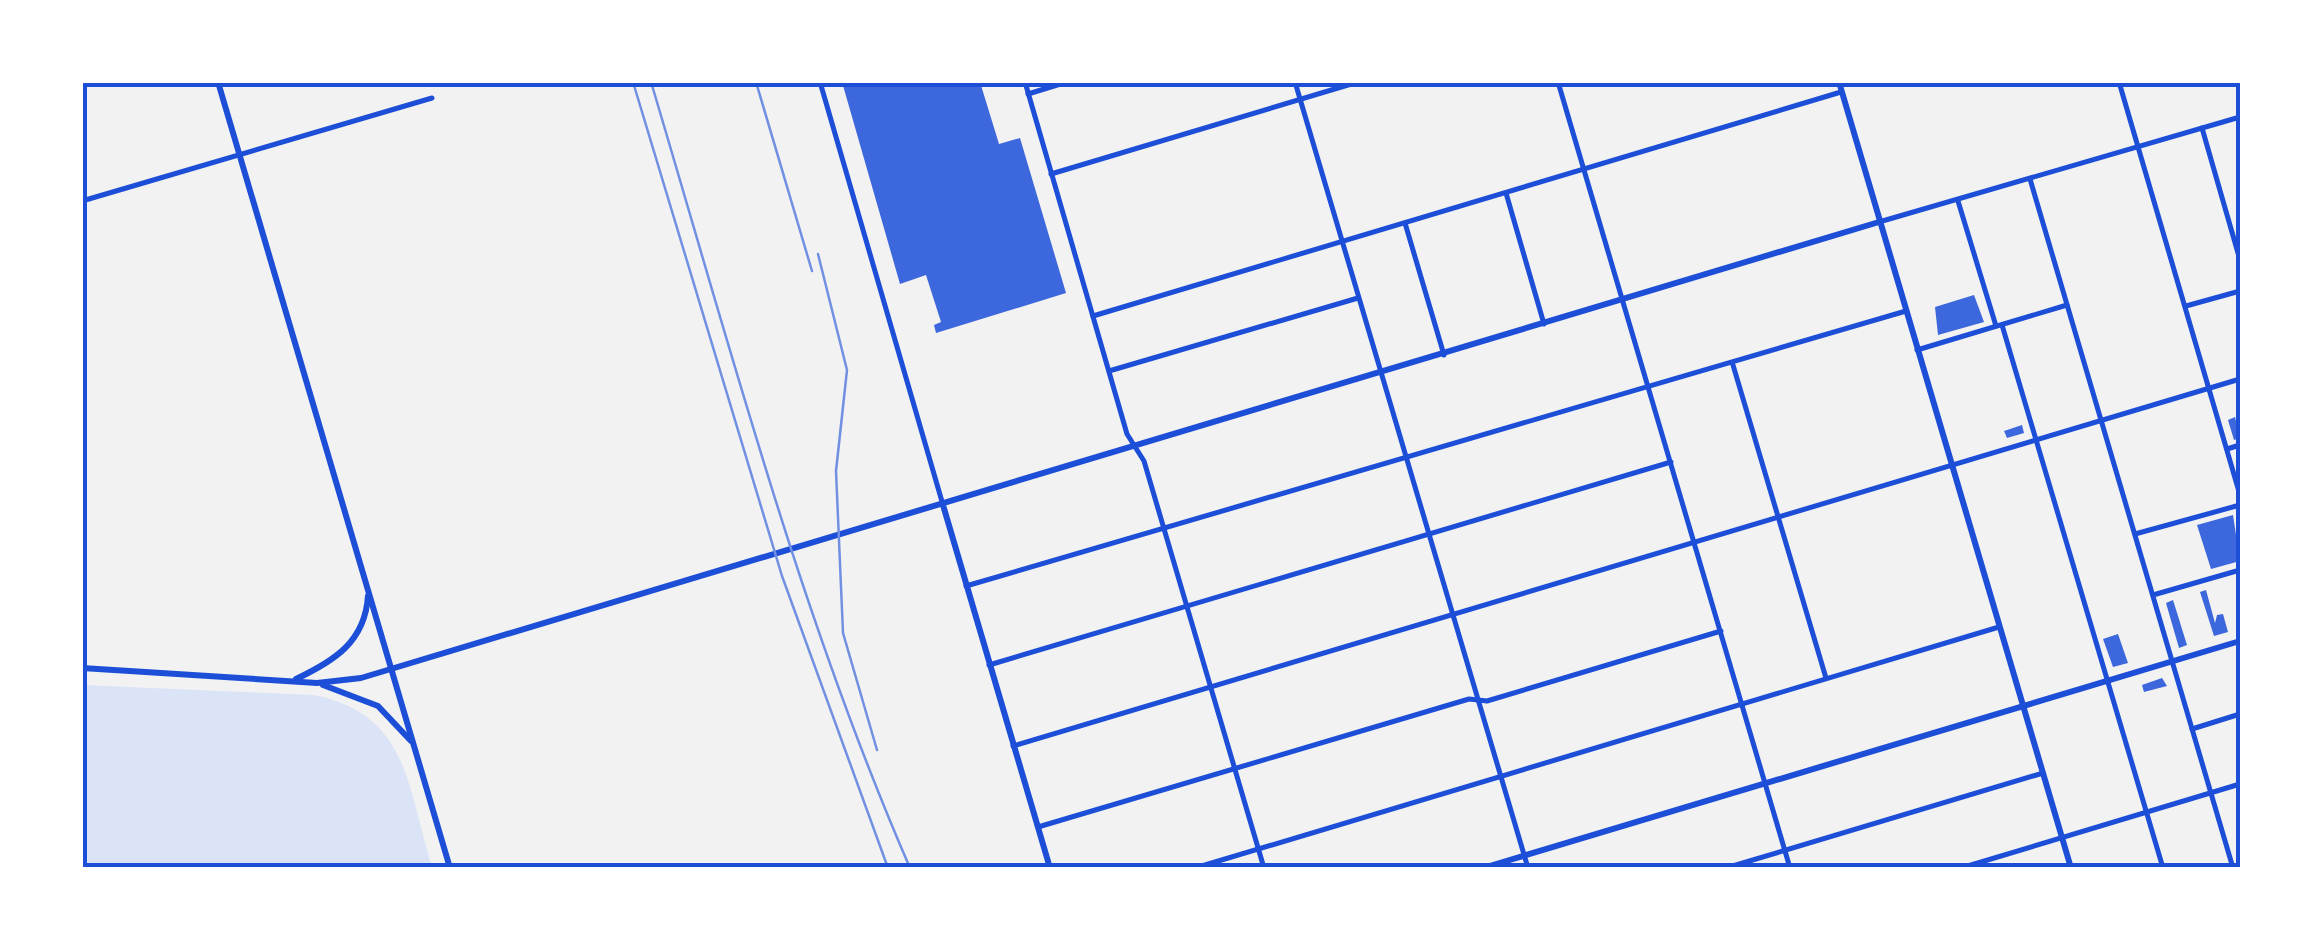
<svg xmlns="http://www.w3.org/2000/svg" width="2323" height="950" font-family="'DejaVu Sans',sans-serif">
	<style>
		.green { fill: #dbe4f7 }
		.building { fill: #3d67dc }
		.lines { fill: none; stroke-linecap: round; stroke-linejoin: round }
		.minor { stroke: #1d4ed8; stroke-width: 5 }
		.tertiary { stroke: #1d4ed8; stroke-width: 6 }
		.secondary { stroke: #1d4ed8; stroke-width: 6 }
		.rail { stroke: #7290e2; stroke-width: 2.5 }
		.neatline { fill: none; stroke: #1d4ed8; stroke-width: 4 }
	</style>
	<rect width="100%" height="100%" fill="#f2f2f2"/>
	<path class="green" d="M 83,685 L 314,695 C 409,714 407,787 432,867 L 85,867 Z"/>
	<g class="building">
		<polygon points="842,82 980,82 999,144 1020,138 1066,293 936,333 934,325 941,322 926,275 900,284"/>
		<polygon points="1974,295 1984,322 1938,335 1935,307"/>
		<polygon points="2235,417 2240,438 2234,440 2228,420"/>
		<polygon points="2022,425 2024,433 2007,438 2004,431"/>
		<polygon points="2233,515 2240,561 2211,569 2197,525"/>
		<polygon points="2206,590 2215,623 2217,615 2223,614 2228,632 2214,636 2200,592"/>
		<polygon points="2173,600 2187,645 2179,648 2166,603"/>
		<polygon points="2118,634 2128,663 2113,667 2103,639"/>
		<polygon points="2162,678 2167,686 2144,692 2142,685"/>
	</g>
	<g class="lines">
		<g class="minor">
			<polyline points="820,82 943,505"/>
			<polyline points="1025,82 1127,434 1144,461 1264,868"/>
			<polyline points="1295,82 1528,868"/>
			<polyline points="1558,82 1790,868"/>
			<polyline points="2119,82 2240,495"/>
			<polyline points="1028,94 1067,82"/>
			<polyline points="2202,128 2240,260"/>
			<polyline points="1051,174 1358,82"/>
			<polyline points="2030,179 2233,868"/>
			<polyline points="1506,193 1544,324"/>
			<polyline points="82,201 432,98"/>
			<polyline points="1958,201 1996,326"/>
			<polyline points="1879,222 2240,117"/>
			<polyline points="1405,223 1444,355"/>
			<polyline points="2186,306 2240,291"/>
			<polyline points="1093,316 1841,92"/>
			<polyline points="2002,325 2163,868"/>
			<polyline points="1917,350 2067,305"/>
			<polyline points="1733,365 1826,678"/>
			<polyline points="1109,371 1358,298"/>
			<polyline points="2227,449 2240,445"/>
			<polyline points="2135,534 2240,505"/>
			<polyline points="966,586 1906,311"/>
			<polyline points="2153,595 2240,570"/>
			<polyline points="989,665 1671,462"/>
			<polyline points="2192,729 2240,714"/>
			<polyline points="1013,746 2240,379"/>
			<polyline points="1038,827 1469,699 1487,701 1721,631"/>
			<polyline points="1195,868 1999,627"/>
			<polyline points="1726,868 2043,773"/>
			<polyline points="1961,868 2240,784"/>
		</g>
		<polyline class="tertiary" points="1483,868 2240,641"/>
		<g class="secondary">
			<polyline points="218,82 450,868"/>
			<polyline points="1839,82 2071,868"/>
			<polyline points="943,505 1050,868"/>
			<polyline points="82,668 317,683 361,678 1879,222"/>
			<path d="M 296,679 C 334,661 365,642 368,596"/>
			<polyline points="323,685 378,706 411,741"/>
		</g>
		<g class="rail">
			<polyline points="633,82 782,576 888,868"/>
			<path d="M 651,82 C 730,346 800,615 910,868"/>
			<polyline points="756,82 812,271"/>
			<polyline points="818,254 847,370 836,471 843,633 877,750"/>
		</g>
	</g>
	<rect width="2323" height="950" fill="none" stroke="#ffffff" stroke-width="170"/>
	<rect x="85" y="85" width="2153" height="780" class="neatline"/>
</svg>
